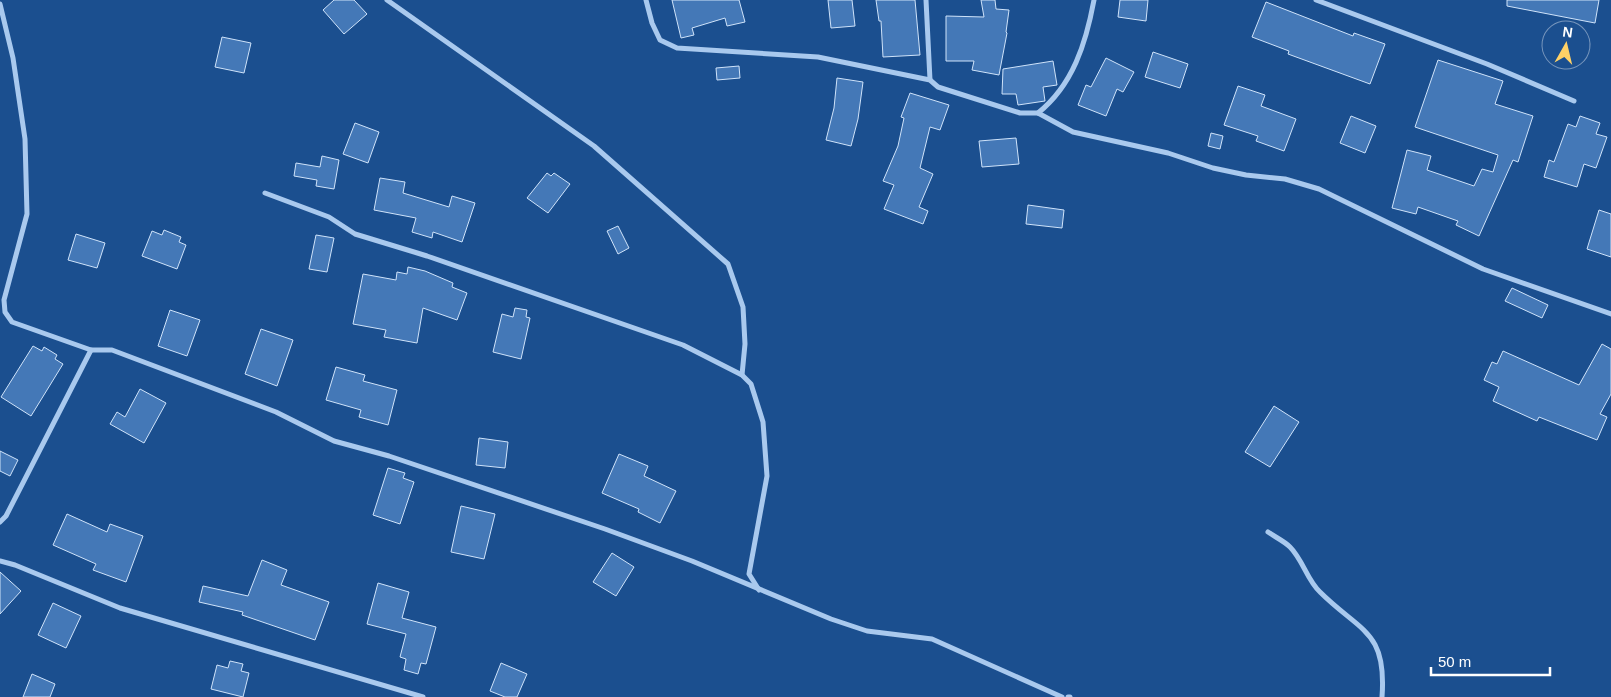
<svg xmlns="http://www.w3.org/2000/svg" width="1611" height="697" font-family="Helvetica,sans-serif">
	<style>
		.building { fill: #4478b7; stroke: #cfe3fa }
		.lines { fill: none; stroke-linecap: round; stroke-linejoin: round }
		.minor { stroke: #a9c9ee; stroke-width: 5 }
	</style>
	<rect width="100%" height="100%" fill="#1b4f8f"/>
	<g class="building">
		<polygon points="334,0 354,0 367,14 344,34 323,10"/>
		<polygon points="672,0 739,0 745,22 727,26 725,18 692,28 694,35 681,38"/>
		<polygon points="828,0 852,0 855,26 831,28"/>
		<polygon points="876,0 915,0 920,55 883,57 881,21 879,21"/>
		<polygon points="981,0 995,0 996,9 1009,10 1006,32 1007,33 999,75 972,70 974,61 946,61 946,16 984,17"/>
		<polygon points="1120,0 1148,0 1146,21 1118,17"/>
		<polygon points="1507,0 1599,0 1595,23 1507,6"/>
		<polygon points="1266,2 1353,36 1354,33 1385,44 1370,84 1288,54 1289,51 1252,37"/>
		<polygon points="222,37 251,43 244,73 215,67"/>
		<polygon points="1153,52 1188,64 1180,88 1145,77"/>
		<polygon points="1106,58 1134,72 1123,92 1117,89 1106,116 1078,105 1086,85 1091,87"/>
		<polygon points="1438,60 1503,81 1495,104 1533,116 1518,162 1513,160 1479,236 1456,225 1458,221 1418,207 1416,214 1392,208 1407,150 1431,156 1427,170 1474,186 1482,169 1493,172 1498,155 1415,127"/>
		<polygon points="1053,61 1057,85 1043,87 1045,101 1018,105 1016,94 1002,94 1003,69"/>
		<polygon points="739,66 740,78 717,80 716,68"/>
		<polygon points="837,78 863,82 858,119 851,146 826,140 834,108"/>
		<polygon points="1238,86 1265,95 1261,106 1296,119 1284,151 1256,141 1258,136 1224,125"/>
		<polygon points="910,93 949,105 940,130 930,127 920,168 933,174 919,207 928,211 923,224 884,209 894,185 883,181 898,146 904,118 901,117"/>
		<polygon points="1351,116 1376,126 1365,153 1340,143"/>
		<polygon points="1580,116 1600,123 1596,134 1607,137 1596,168 1584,164 1577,187 1544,177 1549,160 1554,162 1568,124 1576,127"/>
		<polygon points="355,123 379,132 368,163 343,154"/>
		<polygon points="1211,133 1223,136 1220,149 1208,146"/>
		<polygon points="1016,138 1019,164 982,167 979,141"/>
		<polygon points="322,156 339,160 334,189 316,186 317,180 294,176 296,163 320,167"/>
		<polygon points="547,173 551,176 554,173 570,184 548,213 527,198"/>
		<polygon points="380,178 405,182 403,193 449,207 452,196 475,203 462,242 433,232 432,238 412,232 416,218 374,210"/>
		<polygon points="1028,205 1064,210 1062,228 1026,224"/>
		<polygon points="1599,210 1611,214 1611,257 1587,249"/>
		<polygon points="618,226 629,248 618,254 607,231"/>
		<polygon points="164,230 181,237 179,242 186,245 177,269 142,256 152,231 162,235"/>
		<polygon points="76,234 105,243 97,268 68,260"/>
		<polygon points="316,235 334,238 327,272 309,269"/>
		<polygon points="408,267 425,271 453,283 452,287 467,293 457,320 423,308 417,343 384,337 386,330 353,324 363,274 396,280 397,272 407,274"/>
		<polygon points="1512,288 1548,305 1542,318 1505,301"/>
		<polygon points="515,308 527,310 526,317 530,318 521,359 493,352 502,314 513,317"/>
		<polygon points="170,310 200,320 187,356 158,346"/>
		<polygon points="261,329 293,340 277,386 245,374"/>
		<polygon points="1602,344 1611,349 1611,394 1600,414 1607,417 1597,440 1539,417 1537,421 1493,401 1499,387 1484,380 1492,362 1497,364 1503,351 1579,385"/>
		<polygon points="33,346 42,351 44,347 57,355 55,359 63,364 31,416 1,397"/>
		<polygon points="336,367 365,375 363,381 397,390 388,425 359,417 361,410 326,400"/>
		<polygon points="140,389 166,403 144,443 110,424 117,412 125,417"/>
		<polygon points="1274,406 1299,422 1270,467 1245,452"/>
		<polygon points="479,438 508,442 505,468 476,465"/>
		<polygon points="0,451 18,460 10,476 0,471"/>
		<polygon points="619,454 648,466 644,476 676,491 660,523 638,512 639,509 602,493"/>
		<polygon points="388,468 405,473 403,478 414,482 400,524 373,515"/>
		<polygon points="461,506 495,514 484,559 451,552"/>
		<polygon points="67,514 107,532 110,524 143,536 126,582 93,570 96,564 53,545"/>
		<polygon points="612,553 634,567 616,596 593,582"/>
		<polygon points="262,560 287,570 281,585 329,602 315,640 242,615 243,612 199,602 203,586 248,596"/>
		<polygon points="0,572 21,591 0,614"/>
		<polygon points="378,583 409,592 402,618 436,627 426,664 421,663 418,674 404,670 406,659 400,657 406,634 367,624"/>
		<polygon points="53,603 81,616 66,648 38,635"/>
		<polygon points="230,661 243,664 241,671 249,673 243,697 211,689 217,665 228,668"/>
		<polygon points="501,663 527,674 517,697 505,697 490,691"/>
		<polygon points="32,674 55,684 50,697 23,697"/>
	</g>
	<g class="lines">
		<g class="minor">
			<polyline points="387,0 594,146 728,264 743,307 745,344 742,375"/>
			<polyline points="646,0 652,23 660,40 677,48 818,57 930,80 938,87 1020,113 1038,113 1073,132 1168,153 1213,168 1246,175 1285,179 1319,189 1483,269 1611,314"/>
			<polyline points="926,0 930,80"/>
			<polyline points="1316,0 1487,64 1574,101"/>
			<polyline points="0,4 13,58 25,139 27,214 4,300 5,312 12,322 91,350 112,350 276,412 334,441 389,456 605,529 692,561 831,619 867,631 932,639 1062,697"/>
			<path d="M 1038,113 C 1073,85 1086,43 1094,0"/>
			<polyline points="265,193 329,217 355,234 427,256 683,345 742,375 751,384 763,422 767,476 749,574 759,590"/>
			<polyline points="0,522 6,516 91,350"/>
			<path d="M 1268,532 C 1275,537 1284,541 1290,547 C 1303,560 1307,580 1320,592 C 1360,632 1387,630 1382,697"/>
			<polyline points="0,561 15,565 120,608 423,697"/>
			<polyline points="1068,697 1070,697"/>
		</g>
	</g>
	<g transform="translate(1566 45) rotate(8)"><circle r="24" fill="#1b4f8f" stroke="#7695bc"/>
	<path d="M0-4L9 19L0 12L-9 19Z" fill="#ffd166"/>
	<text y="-8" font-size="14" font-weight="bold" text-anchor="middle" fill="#ffffff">N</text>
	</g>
	<path d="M1431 667v8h119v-8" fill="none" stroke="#ffffff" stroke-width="2.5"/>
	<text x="1438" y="667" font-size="15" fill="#ffffff" stroke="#1b4f8f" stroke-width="4" paint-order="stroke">50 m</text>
</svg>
